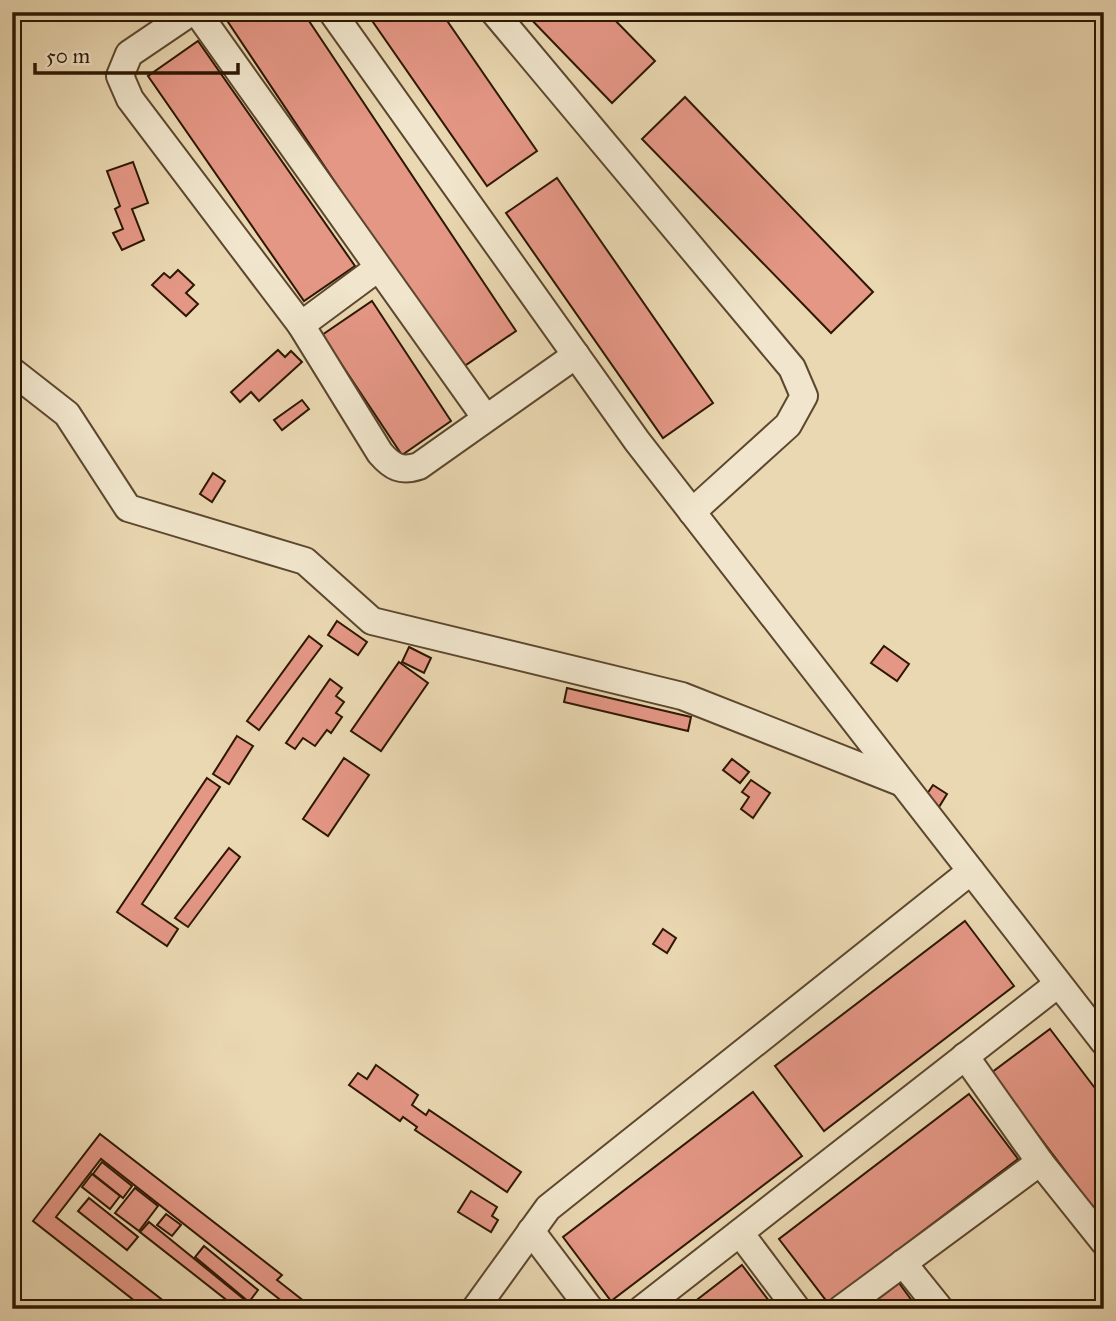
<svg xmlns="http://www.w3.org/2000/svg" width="1116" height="1321" font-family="'IM FELL Great Primer',serif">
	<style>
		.building { fill: #e59786; stroke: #2d1702; stroke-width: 2 }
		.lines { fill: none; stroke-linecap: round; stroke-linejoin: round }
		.minor-casing { stroke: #5c472e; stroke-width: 30 }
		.minor { stroke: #f1e6cd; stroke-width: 26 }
	</style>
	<rect width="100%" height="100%" fill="#ead8b2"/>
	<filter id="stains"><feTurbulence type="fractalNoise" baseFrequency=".00286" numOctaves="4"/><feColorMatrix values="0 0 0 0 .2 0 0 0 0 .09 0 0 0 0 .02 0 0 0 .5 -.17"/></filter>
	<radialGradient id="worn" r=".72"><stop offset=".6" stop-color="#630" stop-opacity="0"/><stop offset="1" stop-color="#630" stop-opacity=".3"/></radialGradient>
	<g class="building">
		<polygon points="242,12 303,12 516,331 460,369 228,22"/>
		<polygon points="366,12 441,12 537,151 487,186"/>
		<polygon points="524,12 607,12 655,61 612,103"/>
		<polygon points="198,41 355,266 304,301 148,76"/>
		<polygon points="685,97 873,292 831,333 642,139"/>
		<polygon points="133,162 148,203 132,209 144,240 122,250 113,233 123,229 115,209 120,206 107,171"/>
		<polygon points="557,178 713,403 663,438 506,213"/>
		<polygon points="178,270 194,285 186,293 198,304 186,316 152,285 164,273 170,278"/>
		<polygon points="372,301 451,421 402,455 322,335"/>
		<polygon points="278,350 285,357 291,351 302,362 259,401 251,392 240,402 231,392"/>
		<polygon points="302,400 309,409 282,430 274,420"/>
		<polygon points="213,473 225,481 212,502 200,494"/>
		<polygon points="337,621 367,642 358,655 328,635"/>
		<polygon points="309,636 322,646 259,730 247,721"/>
		<polygon points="884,646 909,664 897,681 871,663"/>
		<polygon points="409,647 431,658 424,673 402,662"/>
		<polygon points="399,662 428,683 381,751 351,731"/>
		<polygon points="330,679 342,688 336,696 344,702 336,713 342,717 331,733 327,730 315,746 303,738 295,749 286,743"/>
		<polygon points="567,688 691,717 688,731 564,702"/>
		<polygon points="237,736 253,746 229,784 213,774"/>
		<polygon points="344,758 369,775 328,836 303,819"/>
		<polygon points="732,759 749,772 740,783 723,770"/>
		<polygon points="207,778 220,787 142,904 178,929 167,946 117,912"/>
		<polygon points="751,780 770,793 753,818 741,809 749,797 742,792"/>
		<polygon points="933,785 947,794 939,807 925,797"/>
		<polygon points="229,848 240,857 188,927 175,918"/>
		<polygon points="965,921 1014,986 824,1131 775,1066"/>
		<polygon points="663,929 676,938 667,953 653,944"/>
		<polygon points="1050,1029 1104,1100 1104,1222 991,1073"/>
		<polygon points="376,1065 418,1095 412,1105 426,1115 429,1110 521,1172 507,1192 415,1130 417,1127 403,1117 400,1121 349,1085 358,1073 367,1079"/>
		<polygon points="753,1092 802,1156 611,1301 563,1237"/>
		<polygon points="969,1094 1018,1159 828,1303 779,1239"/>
		<polygon points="100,1134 282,1275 277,1280 314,1309 292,1309 101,1159 56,1217 174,1309 145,1309 33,1221"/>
		<polygon points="102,1162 132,1186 123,1198 93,1174"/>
		<polygon points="92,1174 120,1196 110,1209 82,1187"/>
		<polygon points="135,1188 158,1206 139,1231 115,1213"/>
		<polygon points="471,1191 497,1207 492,1216 498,1220 491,1232 458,1212"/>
		<polygon points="89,1198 138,1237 127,1250 78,1211"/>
		<polygon points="166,1214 181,1225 172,1236 157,1225"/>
		<polygon points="149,1222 245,1300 238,1309 140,1232"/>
		<polygon points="204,1246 258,1290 249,1302 195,1257"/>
		<polygon points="742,1265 775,1309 685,1309"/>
		<polygon points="899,1283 918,1309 865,1309"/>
		<polygon points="522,1301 537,1309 503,1309 512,1303"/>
	</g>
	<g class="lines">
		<defs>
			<g id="minor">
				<polyline points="191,12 129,54 120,76 130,99 301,325 378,268"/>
				<polyline points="197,12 485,417"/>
				<polyline points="332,12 637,441 1104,1042"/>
				<polyline points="494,12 792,368 804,396 788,425 692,512"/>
				<path d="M 301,325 L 380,453 C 392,467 401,472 419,466 L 576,355"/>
				<polyline points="12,371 67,414 128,508 305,561 372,621 682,696 900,782"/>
				<polyline points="965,1056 1040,1162 1104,1242"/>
				<polyline points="531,1231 590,1309"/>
				<polyline points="740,1233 797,1309"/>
				<polyline points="903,1263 940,1309"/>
				<polyline points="475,1309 548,1208 971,871"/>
				<polyline points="642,1309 1058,984"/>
				<polyline points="841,1309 1040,1162"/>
			</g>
		</defs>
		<use href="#minor" class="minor-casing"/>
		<use href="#minor" class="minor"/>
	</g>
	<rect width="1116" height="1321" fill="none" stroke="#ead8b2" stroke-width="42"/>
	<rect x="14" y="14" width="1088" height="1293" fill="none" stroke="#2d1702" stroke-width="3.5"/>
	<rect x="21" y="21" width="1074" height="1279" fill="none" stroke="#2d1702" stroke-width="2"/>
	<path d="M35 63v10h203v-10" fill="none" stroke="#2d1702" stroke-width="3.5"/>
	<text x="46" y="63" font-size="21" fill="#2d1702" stroke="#f1e6cd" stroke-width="5" paint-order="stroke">50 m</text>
	<rect width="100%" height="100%" filter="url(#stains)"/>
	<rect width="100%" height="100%" fill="url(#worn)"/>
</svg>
